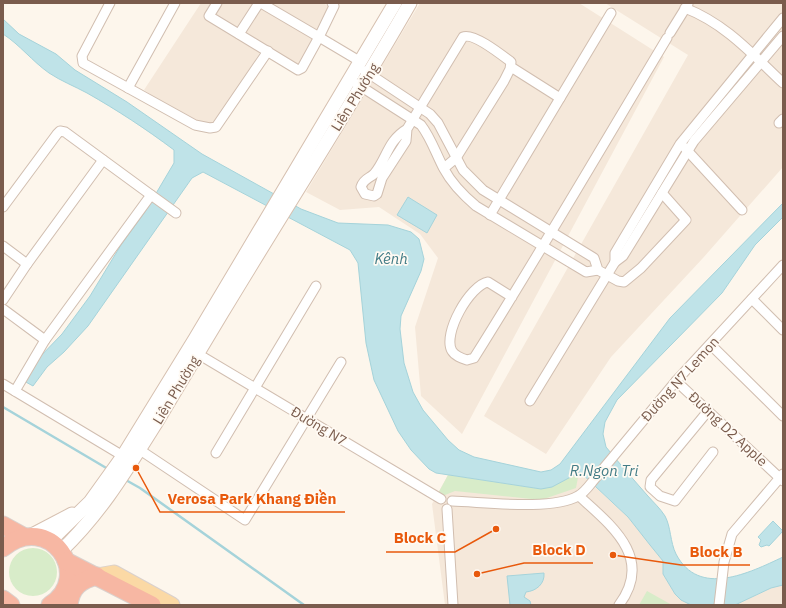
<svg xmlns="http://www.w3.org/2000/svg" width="786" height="608" font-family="'IBM Plex Sans',sans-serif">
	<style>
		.residential { fill: #f5e8da }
		.green { fill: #d8ecc9 }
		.water { fill: #bfe3e8; stroke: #a5d3da }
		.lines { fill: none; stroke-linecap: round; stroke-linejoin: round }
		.stream { stroke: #a5d3da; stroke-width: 2.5 }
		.street-casing { stroke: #d1beb0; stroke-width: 11 }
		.secondary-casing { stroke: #d6c0b0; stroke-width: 15 }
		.primary-casing { stroke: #dad1cd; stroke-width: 17 }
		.highway-casing { stroke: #dad1cd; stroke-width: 19 }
		.street { stroke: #fff; stroke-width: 9 }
		.secondary { stroke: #fff; stroke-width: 13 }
		.primary { stroke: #fbd9a5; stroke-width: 15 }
		.highway { stroke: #f7b7a3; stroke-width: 17 }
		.labels { text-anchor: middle; stroke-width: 3.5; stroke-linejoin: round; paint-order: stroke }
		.street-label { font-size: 14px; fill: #7a5c4d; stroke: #fffaf3 }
		.water-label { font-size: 15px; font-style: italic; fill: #437c86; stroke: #fffaf3 }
		.leader { fill: none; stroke: #e8590c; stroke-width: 1.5 }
		.callout-dot { fill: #e8590c; stroke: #fffaf3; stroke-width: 1.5 }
		.callout-label { font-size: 15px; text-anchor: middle; font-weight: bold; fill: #e8590c; stroke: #fffaf3; stroke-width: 3.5; stroke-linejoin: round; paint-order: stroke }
	</style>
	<rect width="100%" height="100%" fill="#fdf6ec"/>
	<g class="residential">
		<polygon points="201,3 323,3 335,10 294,73 261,51 208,133 144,90"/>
		<polygon points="420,3 579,3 664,57 462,434 421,396 415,327 438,258 420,234 379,207 340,210 306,192"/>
		<polygon points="605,3 783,3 783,167 703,258 611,357 546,454 484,416 688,55"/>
		<polygon points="579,472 628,517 663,561 663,574 675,594 691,605 445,605 432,504 448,475 541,489"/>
		<polygon points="783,585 783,605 735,605 771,588"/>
	</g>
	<g class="green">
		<polygon points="579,472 576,488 541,500 455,491 435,499 448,475 541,489"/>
		<circle cx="33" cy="572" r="24"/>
		<polygon points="647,591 672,605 639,605"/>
	</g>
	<g class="water">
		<path d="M 3,19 L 19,34 L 56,54 L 75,70 L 127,102 L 202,154 L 301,209 L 338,223 L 388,225 L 411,232 L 419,239 L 424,259 L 421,271 L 401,316 L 400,329 L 404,363 L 413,392 L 423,410 L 448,440 L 459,450 L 474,457 L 541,472 L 551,470 L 560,464 L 670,318 L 783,203 L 783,217 L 755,245 L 722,293 L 617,400 L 605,422 L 603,434 L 606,447 C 619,463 633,479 647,495 C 653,502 660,508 665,516 C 671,527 670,542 676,554 C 699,598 749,573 783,557 L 783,585 L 771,588 L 735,605 L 691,605 L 681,600 L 675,594 L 663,574 L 663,561 L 650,545 L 628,517 L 580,472 L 552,487 L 541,489 L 436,473 L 429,469 L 411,450 L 398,431 L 374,380 L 366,343 L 358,263 L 350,250 L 203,172 L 192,178 L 88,326 L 64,352 L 47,367 L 33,386 L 24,381 L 35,362 L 62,334 L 90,296 L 121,245 L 145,212 L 174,163 L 174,150 C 146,129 117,110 87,93 C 74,86 61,81 49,73 C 32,61 20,45 3,34 Z"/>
		<polygon points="408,197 437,215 427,233 397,215"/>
		<polygon points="773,521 783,531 769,546 767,545 761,547 759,545 761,540 758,537"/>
		<path d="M 544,573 C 545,584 536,591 526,592 L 524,597 L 530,601 L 531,605 L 510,605 L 507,576 Z"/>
	</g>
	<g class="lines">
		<g class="stream">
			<polyline points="3,407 108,469"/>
			<polyline points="124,479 140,488 304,605"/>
		</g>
		<defs>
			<g id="street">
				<polyline points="110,3 82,56 83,63 195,125 210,128 216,127 268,51"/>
				<polyline points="217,3 209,16 298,70 302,68 319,37 361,62"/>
				<polyline points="261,3 319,37 334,6 332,3"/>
				<path d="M 685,8 C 726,24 752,54 783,83"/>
				<polyline points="670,33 688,4"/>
				<polyline points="239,34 259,3"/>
				<polyline points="511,67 560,98"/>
				<polyline points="365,71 430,114 438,123 463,170 483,190 594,258 598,270 618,281 624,282 641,268 686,220 662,193"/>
				<path d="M 357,84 L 421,125 C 431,138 436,154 444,169 C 452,184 463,195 476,206 L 586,272 L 598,270"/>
				<polyline points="128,88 175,3"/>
				<polyline points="779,123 783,119"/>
				<path d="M 407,129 L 406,141 L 382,178 L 377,194 L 374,196 L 365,194 L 361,187 C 364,178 369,179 374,174 C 387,159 387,141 407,129 L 463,37 C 473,32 503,56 511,62 L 510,69 L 504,81 L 456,158 L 444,168"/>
				<polyline points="684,147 742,210"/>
				<polyline points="151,195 176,213"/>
				<polyline points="3,207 57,134 60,131 65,132 151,195 45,340 15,391"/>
				<polyline points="490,215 611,13"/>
				<polyline points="3,246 27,264"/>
				<polyline points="615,262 615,253 680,144 783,18"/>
				<path d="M 512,297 L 488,282 C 470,285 442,334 452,351 C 455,356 461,358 467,360 L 474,358 C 540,253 603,145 667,38"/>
				<polyline points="752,299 783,330"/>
				<polyline points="3,300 27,264 103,160"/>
				<polyline points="3,309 45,340"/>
				<polyline points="711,345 783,416"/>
				<polyline points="198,354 441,499"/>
				<polyline points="676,381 783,481"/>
				<polyline points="3,384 123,456"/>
				<polyline points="530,401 615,262 623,256 694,141 783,36"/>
				<polyline points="708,411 651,480 650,487 660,496 675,501 713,452"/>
				<polyline points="140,450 245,520 341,362"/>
				<polyline points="216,453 316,286"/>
				<path d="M 579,496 C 612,526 654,558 619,605"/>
				<path d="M 452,501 C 485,502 551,511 578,496 C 584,493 589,486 593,481 L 676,381 L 783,265"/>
				<polyline points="447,509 453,605"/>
				<polyline points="719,605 724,562 732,534 783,474"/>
			</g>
			<g id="secondary">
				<polyline points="32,535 72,514"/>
				<polyline points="50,541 90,502 123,456 195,339 395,3"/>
				<path d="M 61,551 C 101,513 127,469 156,423 C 178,386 200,350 222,313 C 284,210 350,108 410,3"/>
			</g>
			<polyline id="primary" points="97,576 114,573 172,605"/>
			<g id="highway">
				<polyline points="3,525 23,536"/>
				<path d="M 3,548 C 49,510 95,576 50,605"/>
				<polyline points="66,561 152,605"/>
				<polyline points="3,599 11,605"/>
				<path d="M 69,605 C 71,587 81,580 97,576"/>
			</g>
		</defs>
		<use href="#street" class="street-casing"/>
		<use href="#secondary" class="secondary-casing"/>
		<use href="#primary" class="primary-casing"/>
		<use href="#highway" class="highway-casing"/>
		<use href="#street" class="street"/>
		<use href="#secondary" class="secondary"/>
		<use href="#primary" class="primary"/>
		<use href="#highway" class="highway"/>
	</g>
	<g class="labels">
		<g class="street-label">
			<text transform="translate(355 97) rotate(-58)" y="5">Liên Phường</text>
			<text transform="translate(680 379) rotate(-48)" y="5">Đường N7 Lemon</text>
			<text transform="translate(176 390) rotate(-59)" y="5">Liên Phường</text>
			<text transform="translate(319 426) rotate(31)" y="5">Đường N7</text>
			<text transform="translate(728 429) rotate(43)" y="5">Đường D2 Apple</text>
		</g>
		<g class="water-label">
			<text x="391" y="264">Kênh</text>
			<text x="604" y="476">R.Ngọn Tri</text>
		</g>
	</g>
	<path class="leader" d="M136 468L160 512H345M496 529L455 552H386M477 574L524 563H593M613 555L681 565H750"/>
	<g class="callout-dot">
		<circle cx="136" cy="468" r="4"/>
		<circle cx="496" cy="529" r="4"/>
		<circle cx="477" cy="574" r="4"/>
		<circle cx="613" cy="555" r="4"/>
	</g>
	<g class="callout-label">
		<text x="252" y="504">Verosa Park Khang Điền</text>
		<text x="420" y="543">Block C</text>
		<text x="559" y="555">Block D</text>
		<text x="716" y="557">Block B</text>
	</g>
	<rect width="786" height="608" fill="none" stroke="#7a5c4d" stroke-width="8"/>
</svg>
